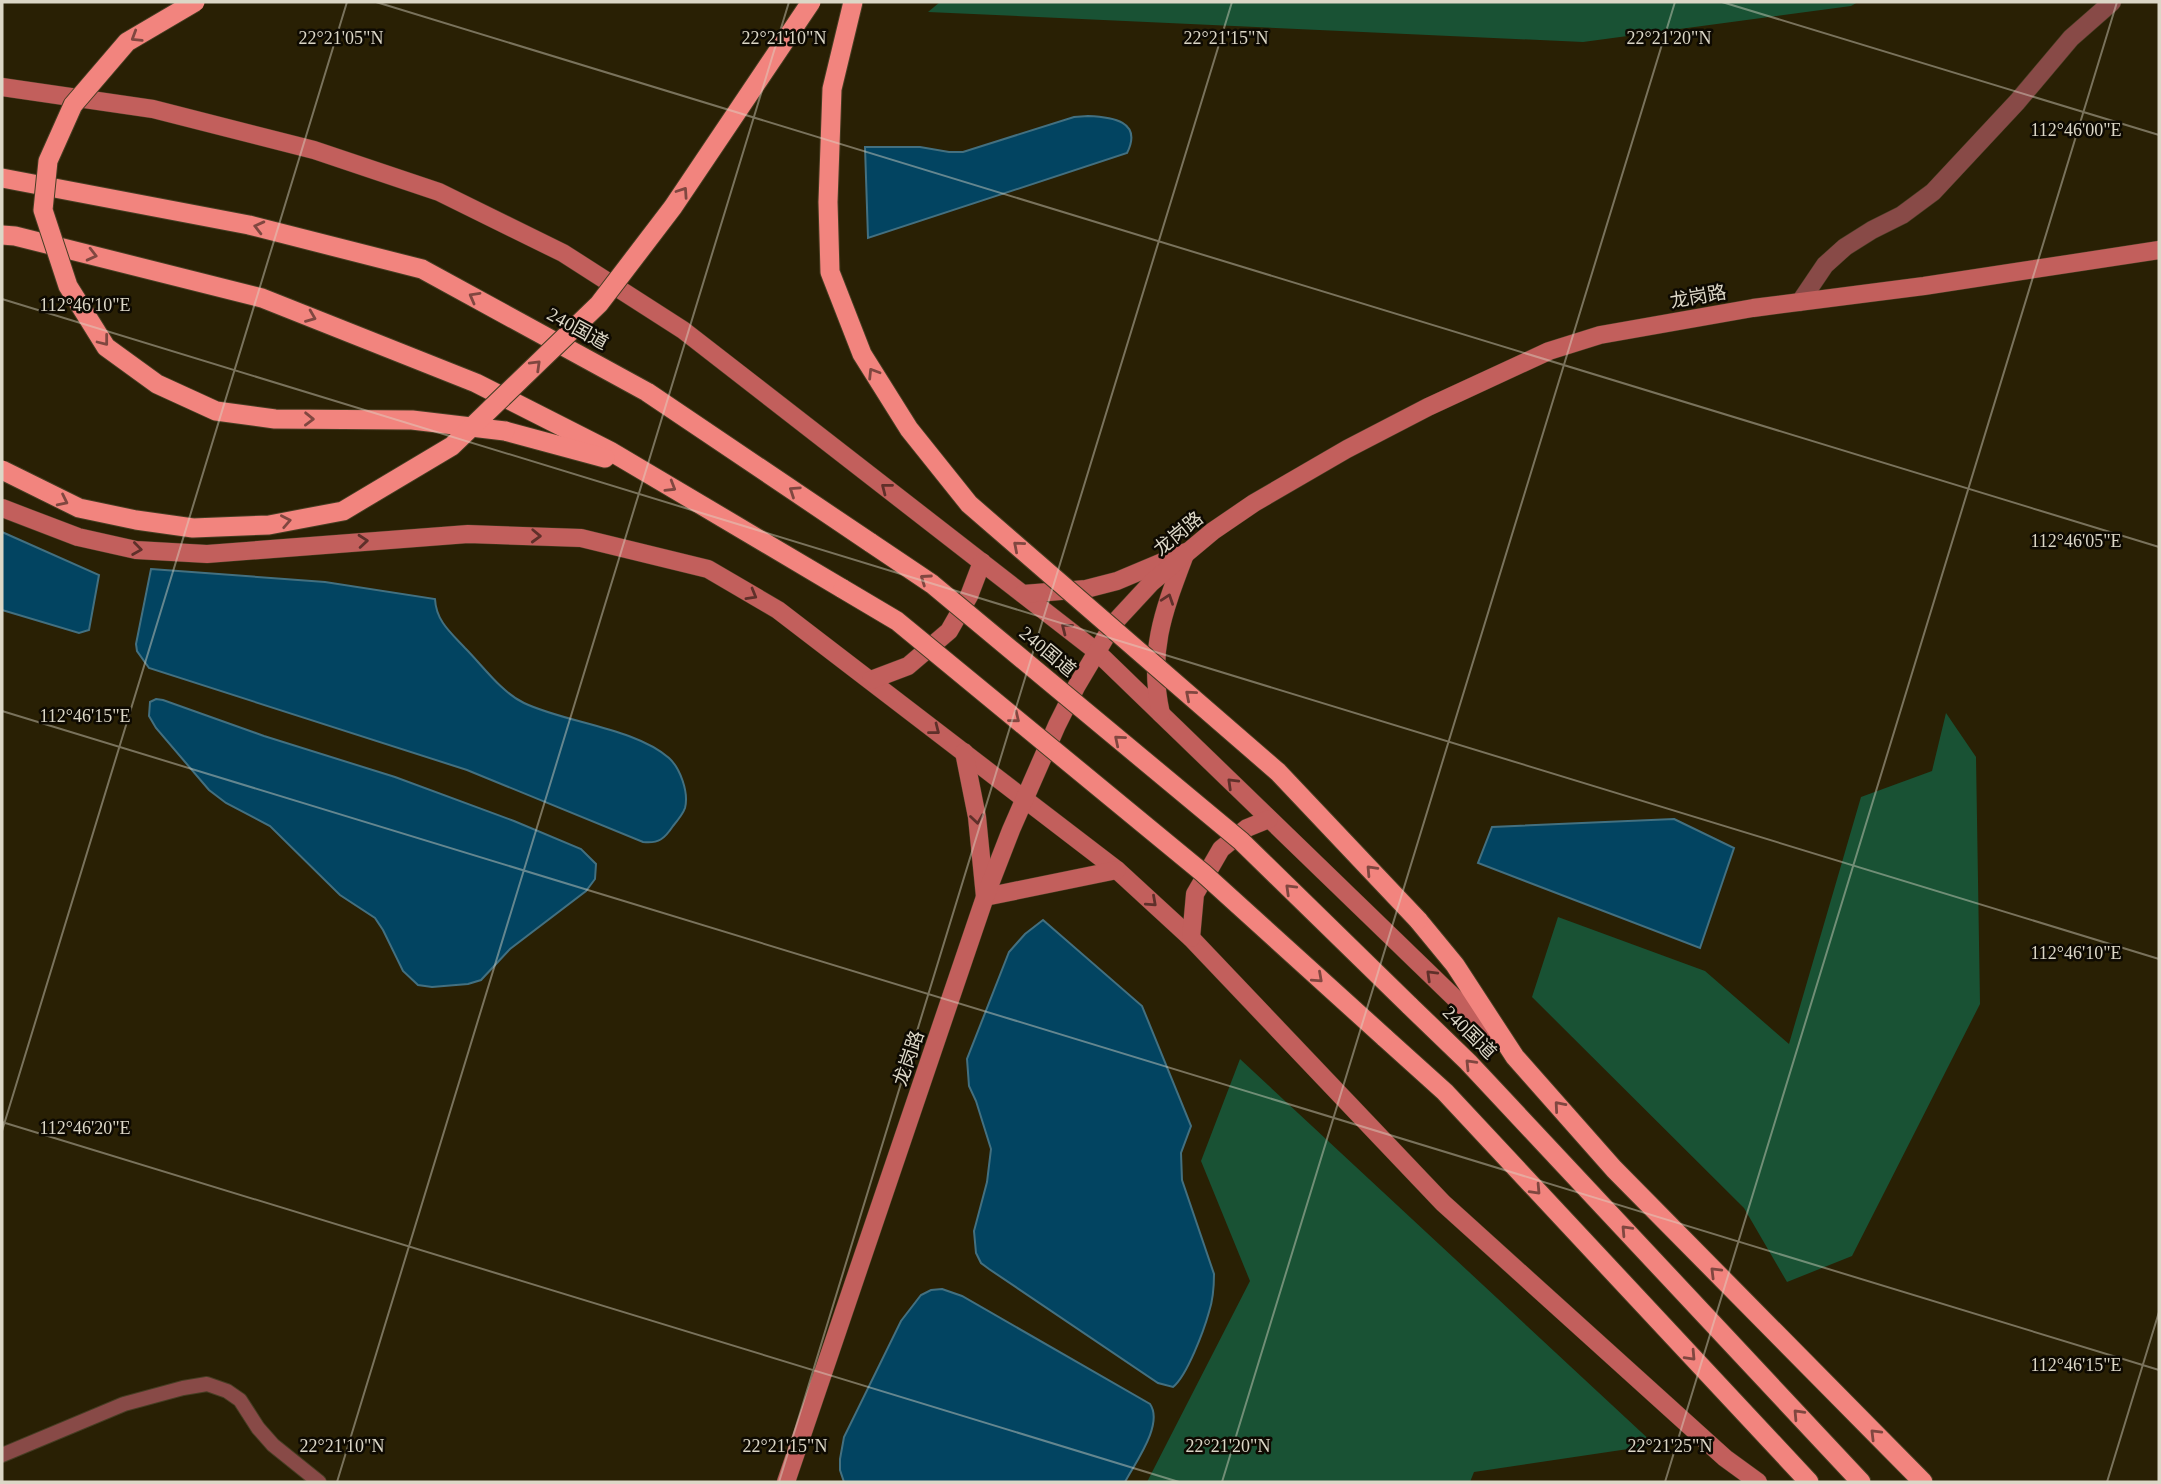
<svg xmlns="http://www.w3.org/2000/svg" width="2161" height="1484" font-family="'Times New Roman','Noto Sans SC',serif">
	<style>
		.green { fill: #195234 }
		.water { fill: #024461; stroke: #437080; stroke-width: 2 }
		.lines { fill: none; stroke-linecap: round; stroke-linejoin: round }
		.minor-casing { stroke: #463d23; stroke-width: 16 }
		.tertiary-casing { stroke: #463d23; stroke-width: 19 }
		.secondary-casing { stroke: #463d23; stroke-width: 19 }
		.trunk-casing { stroke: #463d23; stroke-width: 21 }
		.minor { stroke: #884a47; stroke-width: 14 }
		.tertiary { stroke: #884a47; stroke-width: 18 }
		.secondary { stroke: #c25f5c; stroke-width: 18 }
		.trunk { stroke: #f2847e; stroke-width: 19 }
		.trunk-bridge-casing { stroke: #463d23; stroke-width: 21; stroke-linecap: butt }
		.trunk-bridge { stroke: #f2847e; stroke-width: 19 }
		.oneway { stroke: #804740 }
		.oneway2 { stroke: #5f302a }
		.ticks { fill: none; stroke: #dcd7c7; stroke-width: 2; stroke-opacity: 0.45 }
		.labels { text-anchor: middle; stroke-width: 5; stroke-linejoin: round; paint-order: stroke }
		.street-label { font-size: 19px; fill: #dcd7c7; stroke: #0e0a02 }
		.ticks-label { font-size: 18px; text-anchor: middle; fill: #dcd7c7; stroke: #0e0a02; stroke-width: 5; stroke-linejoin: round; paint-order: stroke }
	</style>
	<rect width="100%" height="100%" fill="#292004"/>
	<g class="green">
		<polygon points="940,2 1858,2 1851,6 1583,42 928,12"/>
		<polygon points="1946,713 1976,757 1980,1004 1852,1256 1787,1282 1744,1208 1532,997 1558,917 1705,971 1789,1044 1861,797 1932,771"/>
		<polygon points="1240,1059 1655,1445 1474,1472 1470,1482 1147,1482 1250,1281 1201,1161"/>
	</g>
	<g class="water">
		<path d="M 1088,116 C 1112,117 1143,121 1127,153 L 868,238 L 865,147 L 920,147 L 949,152 L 963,152 L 1074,117 Z"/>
		<polygon points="2,532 99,575 89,630 79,633 2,610"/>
		<path d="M 151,569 L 325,582 L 435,599 C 436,621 451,633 465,648 C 483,666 501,692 524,703 C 566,723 635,728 669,758 C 680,768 689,792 685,808 C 683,814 678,820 673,826 C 665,838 659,844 643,842 L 467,770 L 149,668 L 137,651 L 136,644 Z"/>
		<polygon points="156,699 163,700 264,736 395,777 514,821 581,849 596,864 595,879 586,891 510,949 481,980 468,984 432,987 418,985 403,971 383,930 375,918 340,895 270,826 226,803 209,790 156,728 149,716 150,702"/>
		<polygon points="1674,819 1734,848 1700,948 1478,863 1492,827"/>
		<path d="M 1043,920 L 1142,1006 L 1191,1126 L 1181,1153 L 1182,1180 L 1214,1274 C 1214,1286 1213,1300 1209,1312 C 1204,1330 1187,1376 1173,1387 L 1158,1383 L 989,1269 L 981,1263 L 976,1253 L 974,1231 L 987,1182 L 991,1149 L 976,1101 L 969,1086 L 967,1059 L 1009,952 L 1025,934 Z"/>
		<path d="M 942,1289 L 962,1296 L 1150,1404 C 1164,1424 1135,1463 1125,1482 L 844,1482 L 840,1470 L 840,1459 L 844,1437 L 901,1321 L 921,1295 L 931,1290 Z"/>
	</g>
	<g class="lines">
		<defs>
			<polyline id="minor" points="2,1455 124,1404 183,1388 207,1384 227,1391 240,1400 258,1428 273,1445 319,1482"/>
			<polyline id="tertiary" points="1800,302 1825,265 1845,247 1872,230 1902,215 1933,192 2017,102 2071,38 2112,2"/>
			<g id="secondary">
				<polyline points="2,87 153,109 314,150 439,192 563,253 683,330 1096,651 1498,1040"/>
				<polyline points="2,508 78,537 136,550 207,554 468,534 581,538 708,569 778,610 1117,870 1191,938 1443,1203 1725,1458 1758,1482"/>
				<path d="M 1023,594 L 1086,589 L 1117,581 L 1186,552 C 1164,610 1147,651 1161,714"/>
				<polyline points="871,680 908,666 949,631 969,596 982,562"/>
				<polyline points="964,752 977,817 985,897 1117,870"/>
				<polyline points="1191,938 1195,894 1221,849 1247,828 1269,819"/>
				<polyline points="786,1482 985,897 1011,830 1057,725 1076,687 1114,623 1152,582 1213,531 1254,503 1347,449 1428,407 1549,351 1600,335 1753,308 1924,286 2159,250"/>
			</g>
			<g id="trunk">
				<polyline points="2,178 249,225 422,269 647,392 871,543"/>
				<polyline points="2,235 15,236 262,298 476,383 610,451 843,589"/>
				<polyline points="505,431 605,458"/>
				<polyline points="1418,920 1455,965 1515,1057 1614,1169 1923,1482"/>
				<polyline points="1409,1005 1468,1062 1861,1482"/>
				<polyline points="1384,1037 1445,1092 1809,1482"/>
			</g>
		</defs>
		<use href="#minor" class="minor-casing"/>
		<use href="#tertiary" class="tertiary-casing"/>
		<use href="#secondary" class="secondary-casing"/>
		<use href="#trunk" class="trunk-casing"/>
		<use href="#minor" class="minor"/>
		<use href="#tertiary" class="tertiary"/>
		<use href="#secondary" class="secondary"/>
		<use href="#trunk" class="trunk"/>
		<defs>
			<g id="trunk-bridge">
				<polyline points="195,2 127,42 73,105 48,161 43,210 68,286 106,347 157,384 216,411 275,419 412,420 505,431"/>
				<polyline points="853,2 832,89 828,202 830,272 862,354 909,429 969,504 1278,772 1418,920"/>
				<polyline points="2,470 79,508 136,520 193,528 269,525 343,511 452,446 599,304 673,207 811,2"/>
				<polyline points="871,543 932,584 1241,841 1409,1005"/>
				<polyline points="843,589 897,621 1203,873 1384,1037"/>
			</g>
		</defs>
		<use href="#trunk-bridge" class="trunk-bridge-casing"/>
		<use href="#trunk-bridge" class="trunk-bridge"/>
	</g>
	<defs><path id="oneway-chevron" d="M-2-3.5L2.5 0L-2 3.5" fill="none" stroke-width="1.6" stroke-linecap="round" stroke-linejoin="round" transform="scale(1.75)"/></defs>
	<g class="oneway">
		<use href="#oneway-chevron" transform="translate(136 37) rotate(148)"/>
		<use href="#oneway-chevron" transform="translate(683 192) rotate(-56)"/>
		<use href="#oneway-chevron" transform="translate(259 227) rotate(-166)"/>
		<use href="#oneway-chevron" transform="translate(92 255) rotate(14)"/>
		<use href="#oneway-chevron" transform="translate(474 297) rotate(-151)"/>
		<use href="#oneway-chevron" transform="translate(311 317) rotate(22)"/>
		<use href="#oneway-chevron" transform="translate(104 341) rotate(52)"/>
		<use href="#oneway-chevron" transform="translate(536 365) rotate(-44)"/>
		<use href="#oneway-chevron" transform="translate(873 373) rotate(-122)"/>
		<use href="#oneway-chevron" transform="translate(309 419) rotate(1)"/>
		<use href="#oneway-chevron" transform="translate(671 487) rotate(31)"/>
		<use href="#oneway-chevron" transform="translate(794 491) rotate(-146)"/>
		<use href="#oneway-chevron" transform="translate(63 501) rotate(26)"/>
		<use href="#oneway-chevron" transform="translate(286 521) rotate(-11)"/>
		<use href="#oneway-chevron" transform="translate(1018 546) rotate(-139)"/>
		<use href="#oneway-chevron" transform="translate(925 579) rotate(-145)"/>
		<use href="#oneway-chevron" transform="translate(1190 695) rotate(-139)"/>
		<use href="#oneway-chevron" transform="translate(1015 718) rotate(39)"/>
		<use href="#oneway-chevron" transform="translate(1119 740) rotate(-140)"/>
		<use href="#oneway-chevron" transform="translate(1371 870) rotate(-133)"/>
		<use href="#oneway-chevron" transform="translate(1290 889) rotate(-136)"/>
		<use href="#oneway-chevron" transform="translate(1318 978) rotate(42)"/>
		<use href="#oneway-chevron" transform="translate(1470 1064) rotate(-134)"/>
		<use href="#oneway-chevron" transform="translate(1559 1106) rotate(-131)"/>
		<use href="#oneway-chevron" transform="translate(1536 1190) rotate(47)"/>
		<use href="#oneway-chevron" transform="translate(1626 1230) rotate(-133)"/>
		<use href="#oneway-chevron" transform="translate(1715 1272) rotate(-135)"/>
		<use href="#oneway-chevron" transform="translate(1691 1356) rotate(47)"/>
		<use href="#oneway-chevron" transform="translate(1798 1414) rotate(-133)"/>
		<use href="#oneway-chevron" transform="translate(1875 1434) rotate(-135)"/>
	</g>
	<g class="oneway2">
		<use href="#oneway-chevron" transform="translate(886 488) rotate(-142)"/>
		<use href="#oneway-chevron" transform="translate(536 536) rotate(2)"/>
		<use href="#oneway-chevron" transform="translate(363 541) rotate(-5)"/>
		<use href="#oneway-chevron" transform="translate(137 549) rotate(8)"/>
		<use href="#oneway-chevron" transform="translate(752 595) rotate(30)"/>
		<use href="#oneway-chevron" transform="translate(1168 599) rotate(-71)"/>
		<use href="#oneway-chevron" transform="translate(1066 628) rotate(-142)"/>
		<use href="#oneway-chevron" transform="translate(935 730) rotate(38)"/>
		<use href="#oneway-chevron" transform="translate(1232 783) rotate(-136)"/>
		<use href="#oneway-chevron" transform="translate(977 819) rotate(82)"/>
		<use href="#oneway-chevron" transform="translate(1152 902) rotate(42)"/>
		<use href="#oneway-chevron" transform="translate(1431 975) rotate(-136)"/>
	</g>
	<path class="ticks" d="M 376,2 L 2159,547M 1722,2 L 2159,135M 2,299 L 2159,959M 2,711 L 2159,1370M 2,1122 L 1179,1482M 2,1131 L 347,2M 337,1482 L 789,2M 779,1482 L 1232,2M 1222,1482 L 1675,2M 1665,1482 L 2117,2M 2107,1482 L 2159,1312"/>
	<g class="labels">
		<g class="street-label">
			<text transform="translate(1698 296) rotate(-10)" y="7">龙岗路</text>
			<text transform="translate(578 328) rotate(29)" y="7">240国道</text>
			<text transform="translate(1178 533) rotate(-39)" y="7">龙岗路</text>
			<text transform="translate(1048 651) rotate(40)" y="7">240国道</text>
			<text transform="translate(1470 1032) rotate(45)" y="7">240国道</text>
			<text transform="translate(908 1058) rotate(-71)" y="7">龙岗路</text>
		</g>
	</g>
	<g class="ticks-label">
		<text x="341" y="44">22°21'05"N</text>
		<text x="784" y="44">22°21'10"N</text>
		<text x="1226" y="44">22°21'15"N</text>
		<text x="1669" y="44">22°21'20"N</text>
		<text x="2076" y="136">112°46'00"E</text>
		<text x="85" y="311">112°46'10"E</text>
		<text x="2076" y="547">112°46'05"E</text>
		<text x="85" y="722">112°46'15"E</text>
		<text x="2076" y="959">112°46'10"E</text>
		<text x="85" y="1134">112°46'20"E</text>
		<text x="2076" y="1371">112°46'15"E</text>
		<text x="342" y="1452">22°21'10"N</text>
		<text x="785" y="1452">22°21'15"N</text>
		<text x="1228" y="1452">22°21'20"N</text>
		<text x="1670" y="1452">22°21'25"N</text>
	</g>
	<rect width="2161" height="1484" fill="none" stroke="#dcd7c7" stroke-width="7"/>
</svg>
